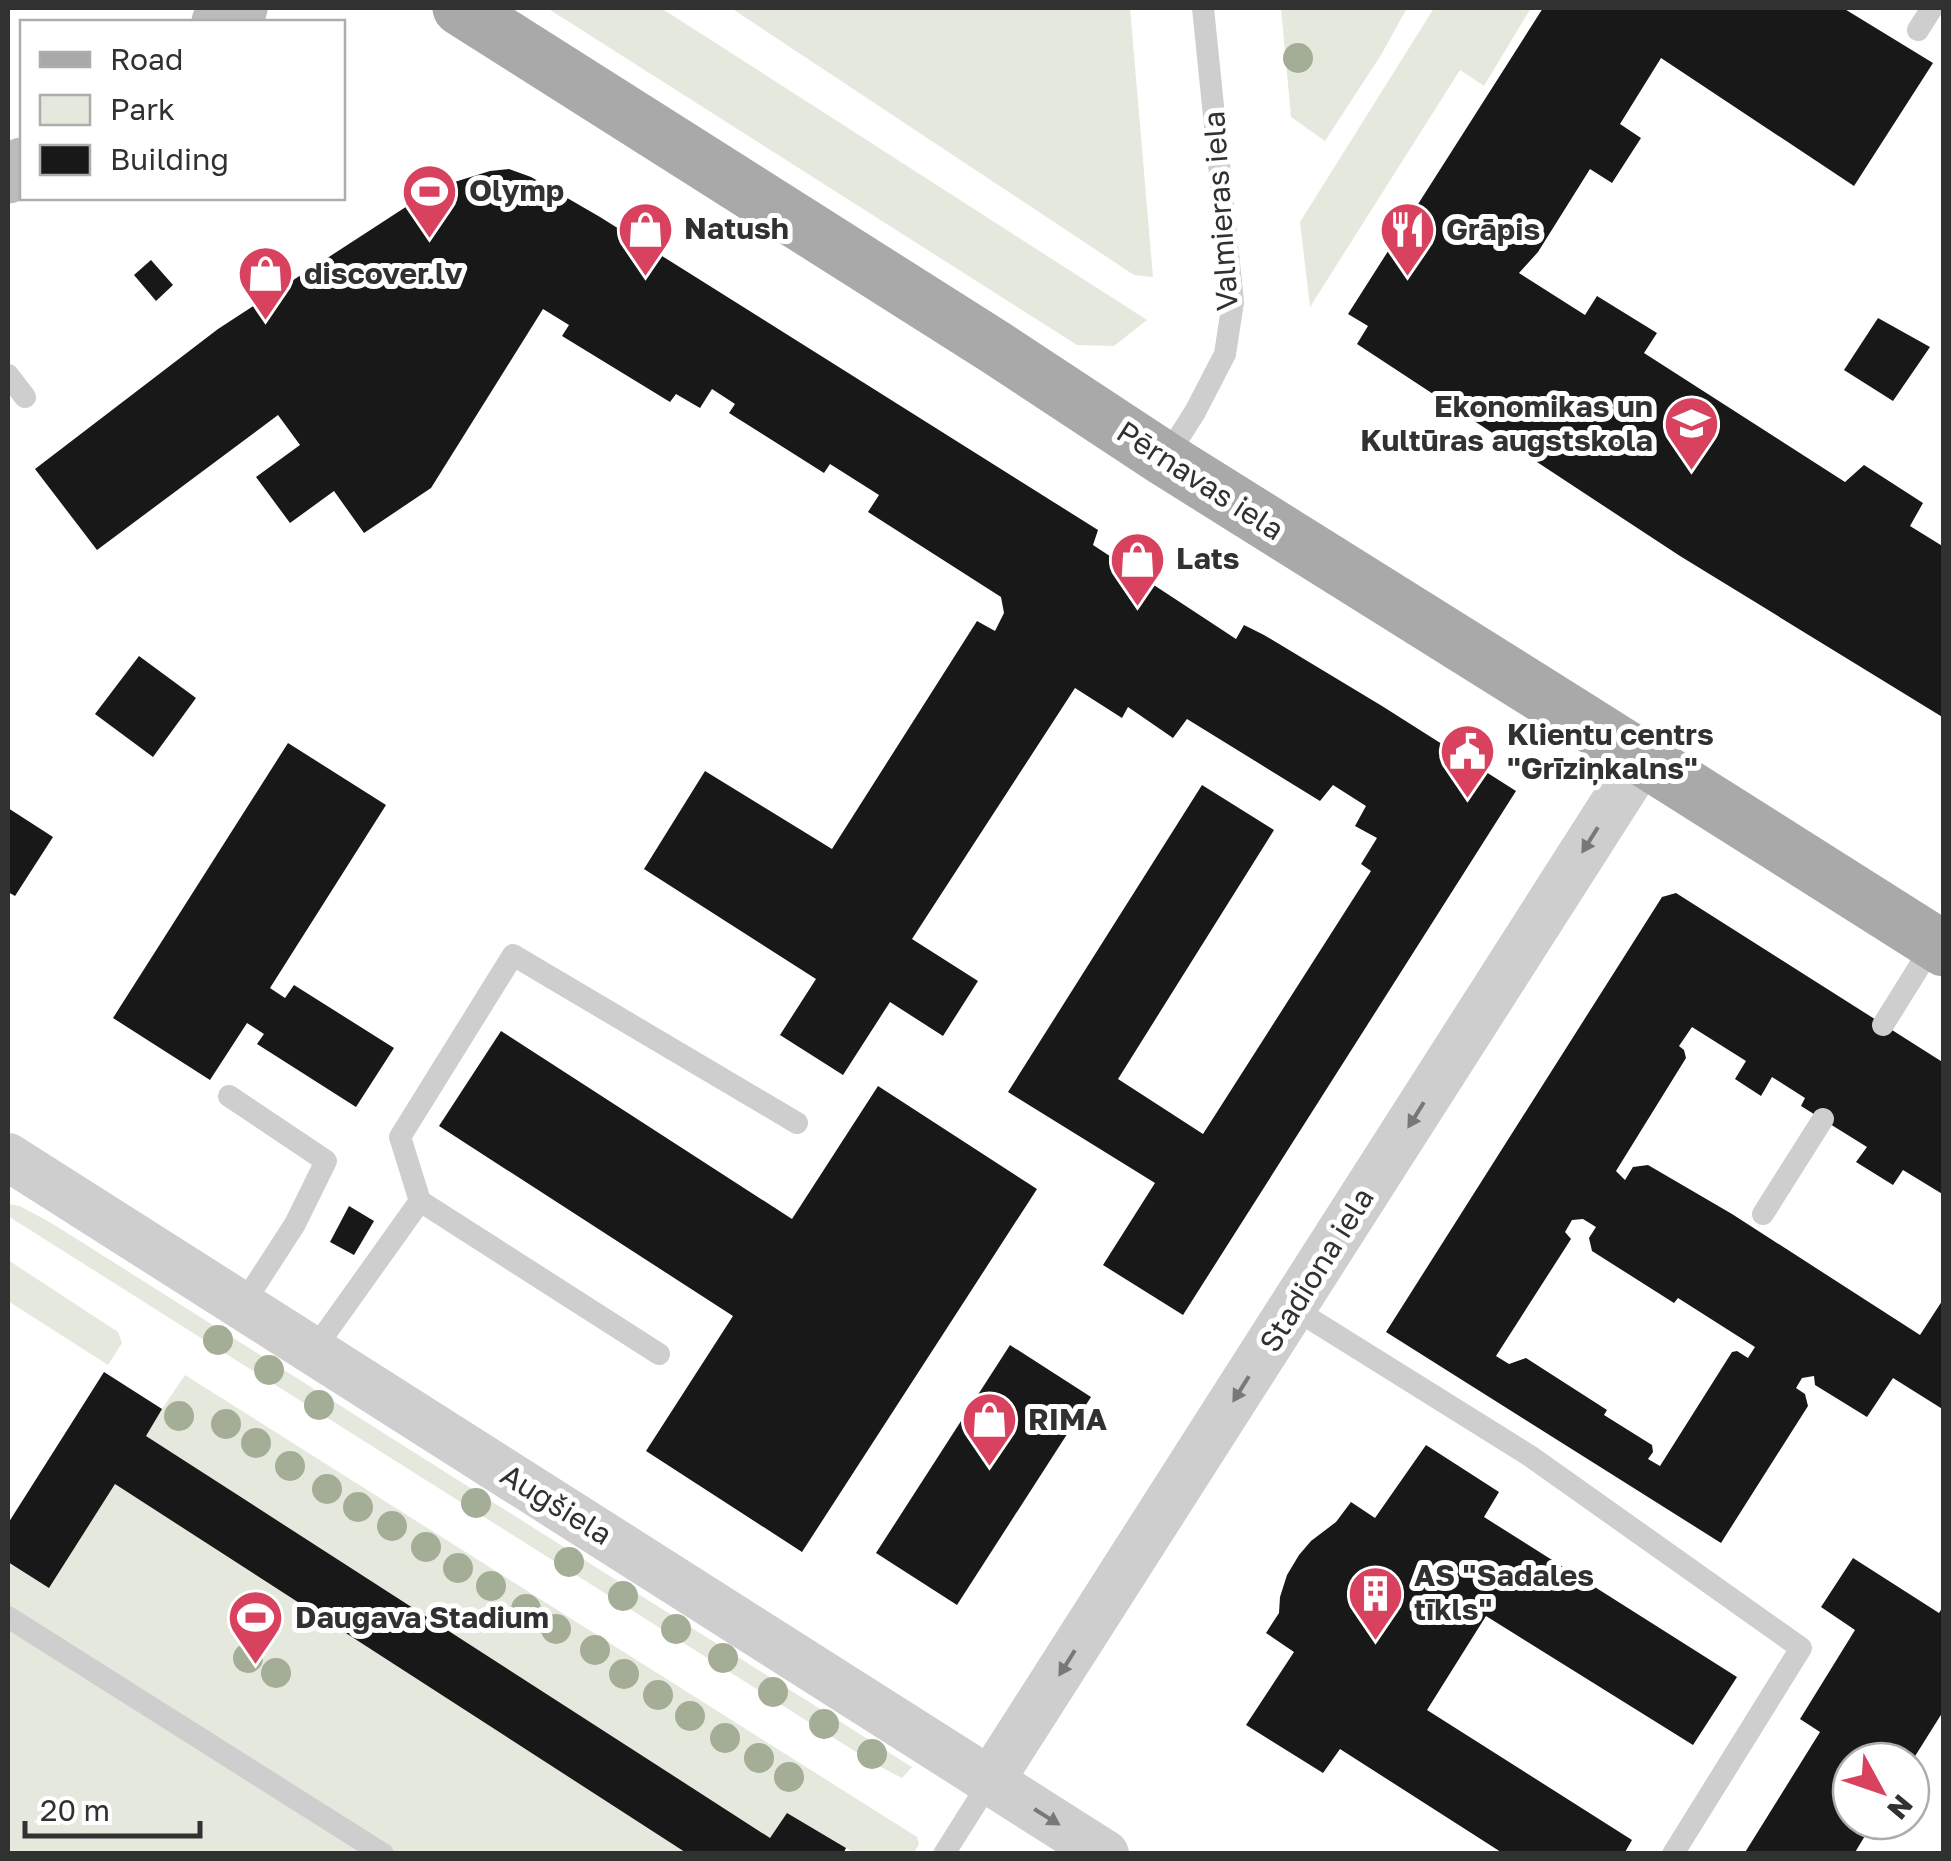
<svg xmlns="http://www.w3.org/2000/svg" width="1951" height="1861" font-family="'Golos Text',sans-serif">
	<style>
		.green { fill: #e5e9dd }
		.building { fill: #181818; fill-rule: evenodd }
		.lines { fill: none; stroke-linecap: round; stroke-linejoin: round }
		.service { stroke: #cecece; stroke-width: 22 }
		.minor { stroke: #cecece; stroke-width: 48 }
		.secondary { stroke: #bbb; stroke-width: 55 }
		.primary { stroke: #a9a9a9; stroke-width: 55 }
		.tree { fill: #a4ad96 }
		.oneway { fill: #787878 }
		.labels { text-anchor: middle; stroke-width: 10; stroke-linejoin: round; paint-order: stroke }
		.poi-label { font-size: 30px; font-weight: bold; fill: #313131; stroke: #fff; text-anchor: start }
		.street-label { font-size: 30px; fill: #313131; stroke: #fff }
	</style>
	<rect width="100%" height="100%" fill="#fff"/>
	<g class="green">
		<polygon points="547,8 661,8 1147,320 1114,346 1077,345"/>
		<polygon points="731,8 1130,8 1153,277 1134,275"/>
		<polygon points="1281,8 1407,8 1381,55 1325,141 1291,117"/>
		<polygon points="1434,8 1531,8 1484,86 1460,70 1310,307 1300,222"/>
		<polygon points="8,1204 20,1206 53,1224 912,1767 902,1778 875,1764 8,1216"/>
		<polygon points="8,1260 118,1332 122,1343 108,1365 8,1301"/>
		<polygon points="104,1372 162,1409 185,1375 917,1837 919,1844 913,1854 855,1853 846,1848 843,1854 8,1853 8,1521 10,1522 14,1514"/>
	</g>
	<g class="building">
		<polygon points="1543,8 1843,8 1933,63 1854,186 1661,58 1620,124 1641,138 1612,183 1590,169 1538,252 1519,273 1585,315 1597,296 1657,333 1644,353 1845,482 1864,465 1923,503 1910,526 1944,547 1944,718 1680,556 1357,344 1368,326 1348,314"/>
		<polygon points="509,169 531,177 600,217 1098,530 1093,545 1236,639 1244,625 1264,635 1382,706 1516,791 1183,1315 1103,1265 1155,1183 1008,1092 1202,785 1274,830 1118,1079 1203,1134 1371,871 1361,864 1377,838 1355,826 1366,806 1333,785 1320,801 1187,719 1173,738 1128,707 1122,718 1075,688 912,939 978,981 943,1036 890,1002 843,1075 780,1035 816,979 644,869 705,771 832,849 977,621 995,631 1004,613 1001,597 868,512 879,495 830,464 824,473 729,413 735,404 712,389 700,408 676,394 670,402 562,336 569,325 543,309 431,488 364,533 334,491 290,523 256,477 300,445 278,415 97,550 35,469 218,329 435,188 490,171"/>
		<polygon points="151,260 173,285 156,301 134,275"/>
		<polygon points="1878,318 1930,347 1893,401 1844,370"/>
		<polygon points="139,656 196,698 153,757 95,714"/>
		<polygon points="288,743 386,805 270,988 285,998 294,985 394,1048 356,1107 257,1044 264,1034 247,1023 210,1080 113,1018"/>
		<polygon points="8,808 53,837 15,896 8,892"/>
		<path d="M 1676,893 L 1944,1063 L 1944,1195 L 1903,1170 L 1893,1185 L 1856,1162 L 1867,1147 L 1801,1106 L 1805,1098 L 1772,1077 L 1761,1096 L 1735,1079 L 1746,1061 L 1692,1027 L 1679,1046 L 1684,1050 L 1686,1058 L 1616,1171 L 1625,1180 L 1633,1167 L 1648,1165 L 1732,1214 L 1920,1335 L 1944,1298 L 1944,1410 L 1893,1378 L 1867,1417 L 1815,1385 L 1814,1376 L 1802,1378 L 1796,1388 L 1805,1394 L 1808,1406 L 1721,1543 L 1386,1332 L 1662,897 ZM 1583,1219 L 1596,1227 L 1589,1238 L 1592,1251 L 1674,1303 L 1678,1298 L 1755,1347 L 1748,1358 L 1737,1351 L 1732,1352 L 1660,1466 L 1648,1459 L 1653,1452 L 1652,1445 L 1604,1415 L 1607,1410 L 1526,1358 L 1509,1364 L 1496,1356 L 1571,1239 L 1565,1232 L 1572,1220 Z"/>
		<polygon points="501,1031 792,1219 878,1086 1037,1189 802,1552 646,1451 733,1316 439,1126"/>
		<polygon points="349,1206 374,1221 354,1255 330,1242"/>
		<polygon points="1010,1345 1091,1397 957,1605 876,1553"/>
		<polygon points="104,1372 162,1409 146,1436 770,1838 787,1813 846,1848 843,1854 688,1854 115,1484 49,1588 8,1562 8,1521 9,1522 14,1514"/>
		<polygon points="1426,1445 1499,1492 1484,1517 1737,1677 1693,1745 1486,1616 1427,1710 1632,1840 1624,1854 1504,1854 1340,1749 1323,1773 1246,1725 1294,1652 1266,1633 1279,1613 1280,1597 1287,1575 1299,1555 1311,1541 1336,1522 1351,1502 1375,1518"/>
		<polygon points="1853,1558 1939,1613 1944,1605 1944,1710 1912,1761 1851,1761 1851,1821 1874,1821 1854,1854 1744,1854 1820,1732 1800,1719 1855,1630 1821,1607"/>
	</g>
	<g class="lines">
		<g class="service">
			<polyline points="1918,30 1932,8"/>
			<polyline points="8,375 25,397"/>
			<polyline points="1165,459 1195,412 1225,354 1233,302 1203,8"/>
			<polyline points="1883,1025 1934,943"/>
			<polyline points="229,1096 326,1161 295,1224 242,1306"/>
			<polyline points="1763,1214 1823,1119"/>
			<polyline points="1293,1308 1530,1456 1801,1648 1673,1854"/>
			<polyline points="313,1351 420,1201"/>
			<polyline points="659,1354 420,1201 400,1137 513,955 797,1123"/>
			<polyline points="8,1617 383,1854"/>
			<polyline points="944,1854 990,1781"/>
		</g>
		<g class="minor">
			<polyline points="8,1157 1105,1854"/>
			<polyline points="990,1781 1643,758"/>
		</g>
		<g class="secondary">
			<polyline points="219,22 240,8"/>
			<polyline points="8,176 22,165"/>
		</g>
		<polyline class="primary" points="460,8 995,347 1165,459 1577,717 1944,949"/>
	</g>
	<g class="tree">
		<circle cx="1298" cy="58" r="15"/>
		<circle cx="218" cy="1340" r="15"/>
		<circle cx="269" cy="1370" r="15"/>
		<circle cx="319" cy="1405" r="15"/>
		<circle cx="179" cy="1416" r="15"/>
		<circle cx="226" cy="1424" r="15"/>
		<circle cx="256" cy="1443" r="15"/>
		<circle cx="290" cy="1466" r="15"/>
		<circle cx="327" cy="1489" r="15"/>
		<circle cx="476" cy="1503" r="15"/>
		<circle cx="358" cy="1507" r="15"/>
		<circle cx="392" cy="1526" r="15"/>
		<circle cx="426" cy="1547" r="15"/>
		<circle cx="569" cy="1562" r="15"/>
		<circle cx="458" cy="1568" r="15"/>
		<circle cx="491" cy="1586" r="15"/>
		<circle cx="623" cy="1596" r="15"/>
		<circle cx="526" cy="1609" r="15"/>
		<circle cx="556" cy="1629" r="15"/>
		<circle cx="676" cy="1629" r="15"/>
		<circle cx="595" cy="1650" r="15"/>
		<circle cx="248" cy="1658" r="15"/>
		<circle cx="723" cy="1658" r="15"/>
		<circle cx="276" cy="1673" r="15"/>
		<circle cx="624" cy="1674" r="15"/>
		<circle cx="773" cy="1692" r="15"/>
		<circle cx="658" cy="1695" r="15"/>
		<circle cx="690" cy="1716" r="15"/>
		<circle cx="824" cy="1724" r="15"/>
		<circle cx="725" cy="1738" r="15"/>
		<circle cx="872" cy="1754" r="15"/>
		<circle cx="759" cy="1758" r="15"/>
		<circle cx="789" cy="1777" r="15"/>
	</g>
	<defs><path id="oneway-solid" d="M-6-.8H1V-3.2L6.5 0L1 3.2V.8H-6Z" transform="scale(2.5)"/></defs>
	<g class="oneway">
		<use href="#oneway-solid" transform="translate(1590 840) rotate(122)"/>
		<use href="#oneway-solid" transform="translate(1416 1115) rotate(122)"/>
		<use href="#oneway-solid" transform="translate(1241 1389) rotate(122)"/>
		<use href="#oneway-solid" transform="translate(1067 1663) rotate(122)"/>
		<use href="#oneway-solid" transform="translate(1047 1817) rotate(32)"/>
	</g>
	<defs>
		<symbol id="stadium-pin" viewBox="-11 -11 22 30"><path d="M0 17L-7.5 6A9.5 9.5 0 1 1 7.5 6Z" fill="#d9425e" stroke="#fff"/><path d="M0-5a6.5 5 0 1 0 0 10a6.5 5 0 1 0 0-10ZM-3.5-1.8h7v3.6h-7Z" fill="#fff"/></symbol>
		<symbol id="shop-pin" viewBox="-11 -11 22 30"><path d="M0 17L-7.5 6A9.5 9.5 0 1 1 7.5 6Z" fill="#d9425e" stroke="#fff"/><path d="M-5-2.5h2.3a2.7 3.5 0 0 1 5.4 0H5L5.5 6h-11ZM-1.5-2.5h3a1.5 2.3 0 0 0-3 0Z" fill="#fff"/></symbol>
		<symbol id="restaurant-pin" viewBox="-11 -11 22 30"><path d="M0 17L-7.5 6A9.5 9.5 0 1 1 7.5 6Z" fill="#d9425e" stroke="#fff"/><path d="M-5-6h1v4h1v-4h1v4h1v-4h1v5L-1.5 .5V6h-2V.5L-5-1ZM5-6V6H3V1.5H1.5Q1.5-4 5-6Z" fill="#fff"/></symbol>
		<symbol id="university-pin" viewBox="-11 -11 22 30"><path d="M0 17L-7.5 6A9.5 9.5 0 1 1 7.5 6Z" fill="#d9425e" stroke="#fff"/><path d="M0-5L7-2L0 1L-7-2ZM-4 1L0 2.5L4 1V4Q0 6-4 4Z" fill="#fff"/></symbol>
		<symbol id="civic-pin" viewBox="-11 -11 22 30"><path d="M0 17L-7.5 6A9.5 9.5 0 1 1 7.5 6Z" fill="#d9425e" stroke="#fff"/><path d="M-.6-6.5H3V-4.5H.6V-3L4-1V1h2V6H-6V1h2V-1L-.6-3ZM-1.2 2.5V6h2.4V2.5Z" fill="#fff"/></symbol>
		<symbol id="building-pin" viewBox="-11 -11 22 30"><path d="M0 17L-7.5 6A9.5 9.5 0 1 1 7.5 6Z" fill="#d9425e" stroke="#fff"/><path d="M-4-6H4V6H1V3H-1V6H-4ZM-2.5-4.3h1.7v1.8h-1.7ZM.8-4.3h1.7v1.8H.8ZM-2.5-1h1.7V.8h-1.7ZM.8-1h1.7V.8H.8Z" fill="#fff"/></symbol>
	</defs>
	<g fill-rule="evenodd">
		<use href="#stadium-pin" x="398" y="160" width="63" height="86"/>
		<use href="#shop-pin" x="614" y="198" width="63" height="86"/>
		<use href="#restaurant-pin" x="1376" y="198" width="63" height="86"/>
		<use href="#shop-pin" x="234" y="242" width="63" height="86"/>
		<use href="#university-pin" x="1660" y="392" width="63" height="86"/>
		<use href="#shop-pin" x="1106" y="528" width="63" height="86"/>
		<use href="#civic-pin" x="1436" y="720" width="63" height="86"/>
		<use href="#shop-pin" x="958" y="1388" width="63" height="86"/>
		<use href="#building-pin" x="1344" y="1562" width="63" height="86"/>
		<use href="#stadium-pin" x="224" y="1586" width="63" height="86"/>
	</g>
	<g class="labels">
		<g class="poi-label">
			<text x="469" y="201">Olymp</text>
			<text x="684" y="239">Natush</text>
			<text x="1446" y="240">Grāpis</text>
			<text x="304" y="284">discover.lv</text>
			<text x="1653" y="417" text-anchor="end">Ekonomikas un<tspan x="1653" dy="34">Kultūras augstskola</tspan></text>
			<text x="1176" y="569">Lats</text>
			<text x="1507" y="745">Klientu centrs<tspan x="1507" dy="34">"Grīziņkalns"</tspan></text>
			<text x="1028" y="1430">RIMA</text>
			<text x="1414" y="1586">AS "Sadales<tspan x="1414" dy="34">tīkls"</tspan></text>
			<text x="295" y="1628">Daugava Stadium</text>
		</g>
		<g class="street-label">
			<text transform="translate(1221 211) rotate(-94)" y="10">Valmieras iela</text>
			<text transform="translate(1200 481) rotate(33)" y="10">Pērnavas iela</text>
			<text transform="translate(1317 1270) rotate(-58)" y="10">Stadiona iela</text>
			<text transform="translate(556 1505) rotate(32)" y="10">Augšiela</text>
		</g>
	</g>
	<rect width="1951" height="1861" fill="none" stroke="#313131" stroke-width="20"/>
	<rect x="20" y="20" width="325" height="180" fill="#ffffff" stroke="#adadad" stroke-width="2.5"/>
	<rect x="40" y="52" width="50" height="15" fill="#a9a9a9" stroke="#adadad" stroke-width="2.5"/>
	<text x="110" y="70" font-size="30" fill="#313131">Road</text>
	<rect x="40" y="95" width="50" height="30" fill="#e5e9dd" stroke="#adadad" stroke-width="2.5"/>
	<text x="110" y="120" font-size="30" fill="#313131">Park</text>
	<rect x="40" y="145" width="50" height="30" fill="#181818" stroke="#adadad" stroke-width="2.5"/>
	<text x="110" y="170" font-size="30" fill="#313131">Building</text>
	<g transform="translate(1881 1791) rotate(130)"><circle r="48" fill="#ffffff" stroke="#adadad" stroke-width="2.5"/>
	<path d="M0-8L18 38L0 25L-18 38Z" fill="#d9425e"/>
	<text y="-15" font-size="28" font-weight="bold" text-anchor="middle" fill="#313131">N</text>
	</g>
	<path d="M25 1821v15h175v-15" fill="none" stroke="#313131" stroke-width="5"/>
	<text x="40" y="1821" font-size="30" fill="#313131" stroke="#ffffff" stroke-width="8" paint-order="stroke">20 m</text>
</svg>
